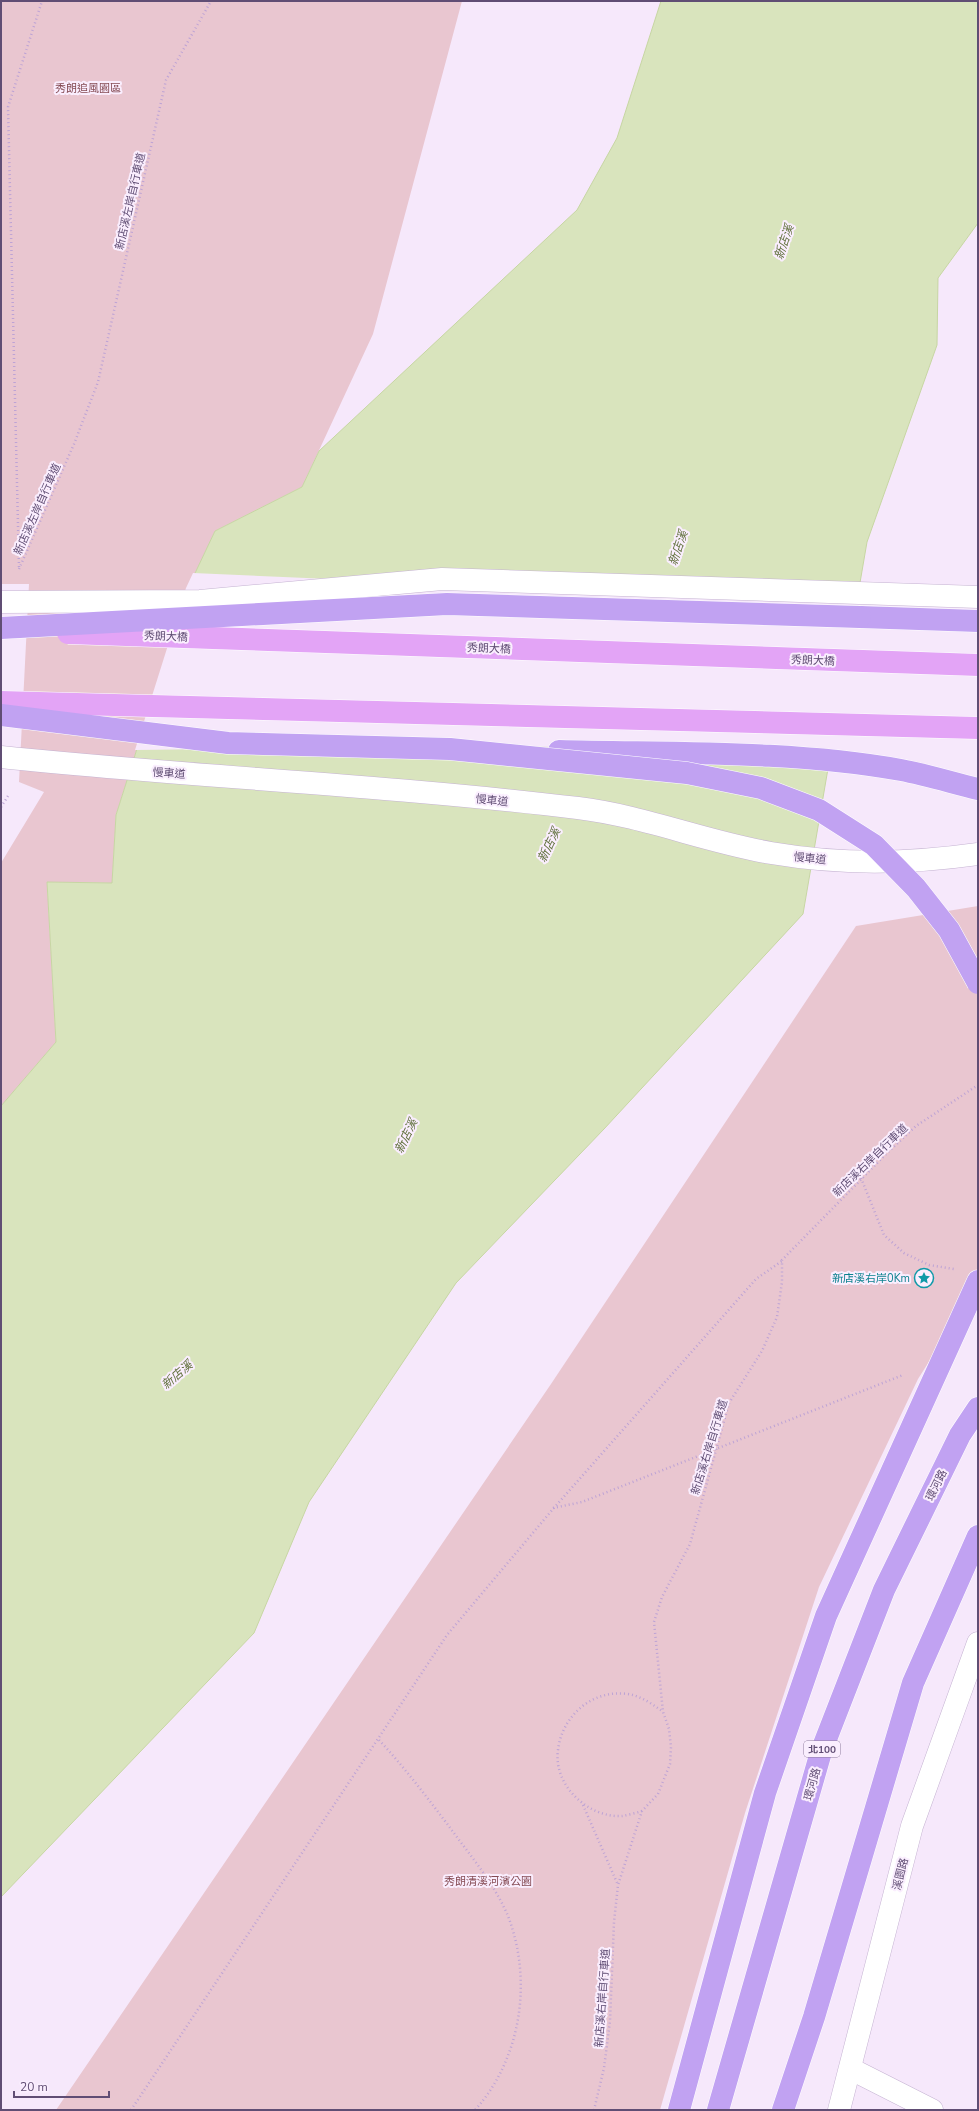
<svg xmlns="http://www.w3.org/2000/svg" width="979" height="2111" font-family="'Nunito Sans','Noto Sans TC',sans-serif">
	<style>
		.green { fill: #e9c6d0 }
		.water { fill: #d9e4bd; stroke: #c7d6a3 }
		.pier { fill: #f6e8fb }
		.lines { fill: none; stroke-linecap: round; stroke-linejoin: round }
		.minor-casing { stroke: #c5b3d2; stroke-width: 23 }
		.highway-casing { stroke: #fff; stroke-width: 23 }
		.path { stroke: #bda3d5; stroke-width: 2.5; stroke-dasharray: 1 3; stroke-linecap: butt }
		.minor { stroke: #fff; stroke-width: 22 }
		.highway { stroke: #c1a2f2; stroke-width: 22 }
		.minor-bridge-casing { stroke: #c5b3d2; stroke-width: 23; stroke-linecap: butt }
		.major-bridge-casing { stroke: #fff; stroke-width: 23; stroke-linecap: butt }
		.highway-bridge-casing { stroke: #fff; stroke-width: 23; stroke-linecap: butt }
		.minor-bridge { stroke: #fff; stroke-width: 22 }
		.major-bridge { stroke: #e3a4f6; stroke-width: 22 }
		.highway-bridge { stroke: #c1a2f2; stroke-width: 22 }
		.labels { text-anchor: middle; stroke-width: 4; stroke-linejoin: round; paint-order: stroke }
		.shield { fill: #faeefe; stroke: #8e7d9d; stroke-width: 1 }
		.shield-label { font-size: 10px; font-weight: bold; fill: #604d74 }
		.park-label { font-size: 11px; fill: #854b54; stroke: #faeefe }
		.street-label { font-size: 11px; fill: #604d74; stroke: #faeefe }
		.culture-label { font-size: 11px; fill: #0d838f; stroke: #faeefe; text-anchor: end }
		.water-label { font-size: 12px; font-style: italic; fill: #62723e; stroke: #faeefe }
	</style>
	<rect width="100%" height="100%" fill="#f6e8fb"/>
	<g class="green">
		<polygon points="1,1 462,1 373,334 302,487 215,531 188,588 116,815 112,883 47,882 56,1042 1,1106 1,863 44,792 19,782 29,584 1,584"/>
		<polygon points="978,906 978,1284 918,1379 819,1587 745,1813 660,2110 56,2110 551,1384 856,926"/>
	</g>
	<polygon class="water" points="661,1 978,1 978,223 938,278 937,345 867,542 803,914 604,1129 456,1283 309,1502 254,1633 1,1897 1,1106 56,1042 47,882 112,883 116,815 188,588 215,531 302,487 319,451 577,210 617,138"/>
	<polygon class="pier" points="193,573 859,602 833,749 434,746 135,750 186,588"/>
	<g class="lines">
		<defs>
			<g id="minor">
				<polyline points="851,2069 932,2110"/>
				<polyline points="839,2110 912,1826 978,1643"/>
			</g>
			<g id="highway">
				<polyline points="860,617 978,621"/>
				<path d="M 559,751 C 673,754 789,750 901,770 C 927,775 953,783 978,789"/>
				<polyline points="679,2110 765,1793 826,1616 978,1281"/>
				<polyline points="718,2110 821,1752 884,1590 960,1435 978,1408"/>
				<polyline points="783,2110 814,2017 913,1683 978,1536"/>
			</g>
		</defs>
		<use href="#minor" class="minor-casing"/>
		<use href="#highway" class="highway-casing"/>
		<g class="path">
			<polyline points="19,567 8,107 42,1"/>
			<polyline points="19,569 74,444 98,382 166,80 211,1"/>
			<polyline points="1,807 8,796"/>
			<polyline points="861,1178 884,1235 904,1253 929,1265 954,1269"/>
			<polyline points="553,1508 582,1502 903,1375"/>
			<path d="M 379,1740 C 404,1767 426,1796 448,1825 C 469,1854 494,1883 508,1916 C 533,1981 521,2059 475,2110"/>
			<polyline points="583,1805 618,1885"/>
			<path d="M 642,1811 C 636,1813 628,1815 622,1816 C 588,1818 553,1785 558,1750 C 562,1716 592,1689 628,1694 C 641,1696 652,1704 662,1711"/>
			<polyline points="131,2110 447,1635 553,1509 756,1279 782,1261"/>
			<polyline points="594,2110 604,2068 610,2021 614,1922 618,1885 642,1811 658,1794 670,1764 671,1747 669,1729 663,1712 654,1622 662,1597 690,1544 729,1403 762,1351 777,1317 782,1282 782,1260 886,1154 916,1126 978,1085"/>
		</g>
		<use href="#minor" class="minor"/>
		<use href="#highway" class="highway"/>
		<defs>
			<g id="minor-bridge">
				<polyline points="1,602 200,601 442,579 978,597"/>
				<path d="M 1,757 C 193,777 386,785 578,808 C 644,816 706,842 771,853 C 842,865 907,864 978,854"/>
			</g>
			<g id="major-bridge">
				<polyline points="68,633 978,665"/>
				<polyline points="1,702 978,728"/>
			</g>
			<g id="highway-bridge">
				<polyline points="1,628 447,604 860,617"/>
				<polyline points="1,715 228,743 450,749 687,773 761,788 819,810 874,845 916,888 949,930 978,983"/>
			</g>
		</defs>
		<use href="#minor-bridge" class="minor-bridge-casing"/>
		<use href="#major-bridge" class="major-bridge-casing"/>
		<use href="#highway-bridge" class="highway-bridge-casing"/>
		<use href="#minor-bridge" class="minor-bridge"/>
		<use href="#major-bridge" class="major-bridge"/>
		<use href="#highway-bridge" class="highway-bridge"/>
	</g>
	<defs>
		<symbol id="sight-ring" viewBox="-11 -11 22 22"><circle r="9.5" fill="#faeefe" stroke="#0f9aa8" stroke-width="1.5"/><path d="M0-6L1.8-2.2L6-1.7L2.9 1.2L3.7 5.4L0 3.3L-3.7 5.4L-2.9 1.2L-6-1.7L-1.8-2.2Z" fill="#0f9aa8"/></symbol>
	</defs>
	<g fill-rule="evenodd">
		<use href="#sight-ring" x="913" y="1267" width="22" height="22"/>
	</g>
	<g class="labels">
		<rect class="shield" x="804" y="1741" width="36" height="16" rx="3"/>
		<g class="shield-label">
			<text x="822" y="1753">北100</text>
		</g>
		<g class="park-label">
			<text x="88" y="92">秀朗追風園區</text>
			<text x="488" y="1885">秀朗清溪河濱公園</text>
		</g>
		<g class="street-label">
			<text transform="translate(130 201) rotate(-77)" y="4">新店溪左岸自行車道</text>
			<text transform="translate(37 509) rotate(-66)" y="4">新店溪左岸自行車道</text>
			<text transform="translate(166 636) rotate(2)" y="4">秀朗大橋</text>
			<text transform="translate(489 648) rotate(2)" y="4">秀朗大橋</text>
			<text transform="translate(813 660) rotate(2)" y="4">秀朗大橋</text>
			<text transform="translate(169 773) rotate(4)" y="4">慢車道</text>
			<text transform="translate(492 800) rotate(6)" y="4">慢車道</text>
			<text transform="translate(810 858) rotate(6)" y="4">慢車道</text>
			<text transform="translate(870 1160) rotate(-44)" y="4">新店溪右岸自行車道</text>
			<text transform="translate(709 1447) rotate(-73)" y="4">新店溪右岸自行車道</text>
			<text transform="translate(936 1485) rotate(-64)" y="4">環河路</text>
			<text transform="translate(812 1784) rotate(-74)" y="4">環河路</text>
			<text transform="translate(900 1874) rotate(-76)" y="4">溪園路</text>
			<text transform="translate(602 1998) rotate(-86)" y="4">新店溪右岸自行車道</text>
		</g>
		<g class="culture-label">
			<text x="910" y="1282">新店溪右岸0Km</text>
		</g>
		<g class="water-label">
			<text transform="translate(784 242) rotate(-71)" y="4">新店溪</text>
			<text transform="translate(678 548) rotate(-71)" y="4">新店溪</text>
			<text transform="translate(549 845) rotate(-64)" y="4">新店溪</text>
			<text transform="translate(406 1136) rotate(-64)" y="4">新店溪</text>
			<text transform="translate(177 1375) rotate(-41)" y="4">新店溪</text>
		</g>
	</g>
	<rect width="979" height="2111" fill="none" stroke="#604d74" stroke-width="4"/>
	<path d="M14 2091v6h95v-6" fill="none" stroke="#604d74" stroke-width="2"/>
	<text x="20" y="2091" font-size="12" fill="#604d74" stroke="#faeefe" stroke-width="3" paint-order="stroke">20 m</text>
</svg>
